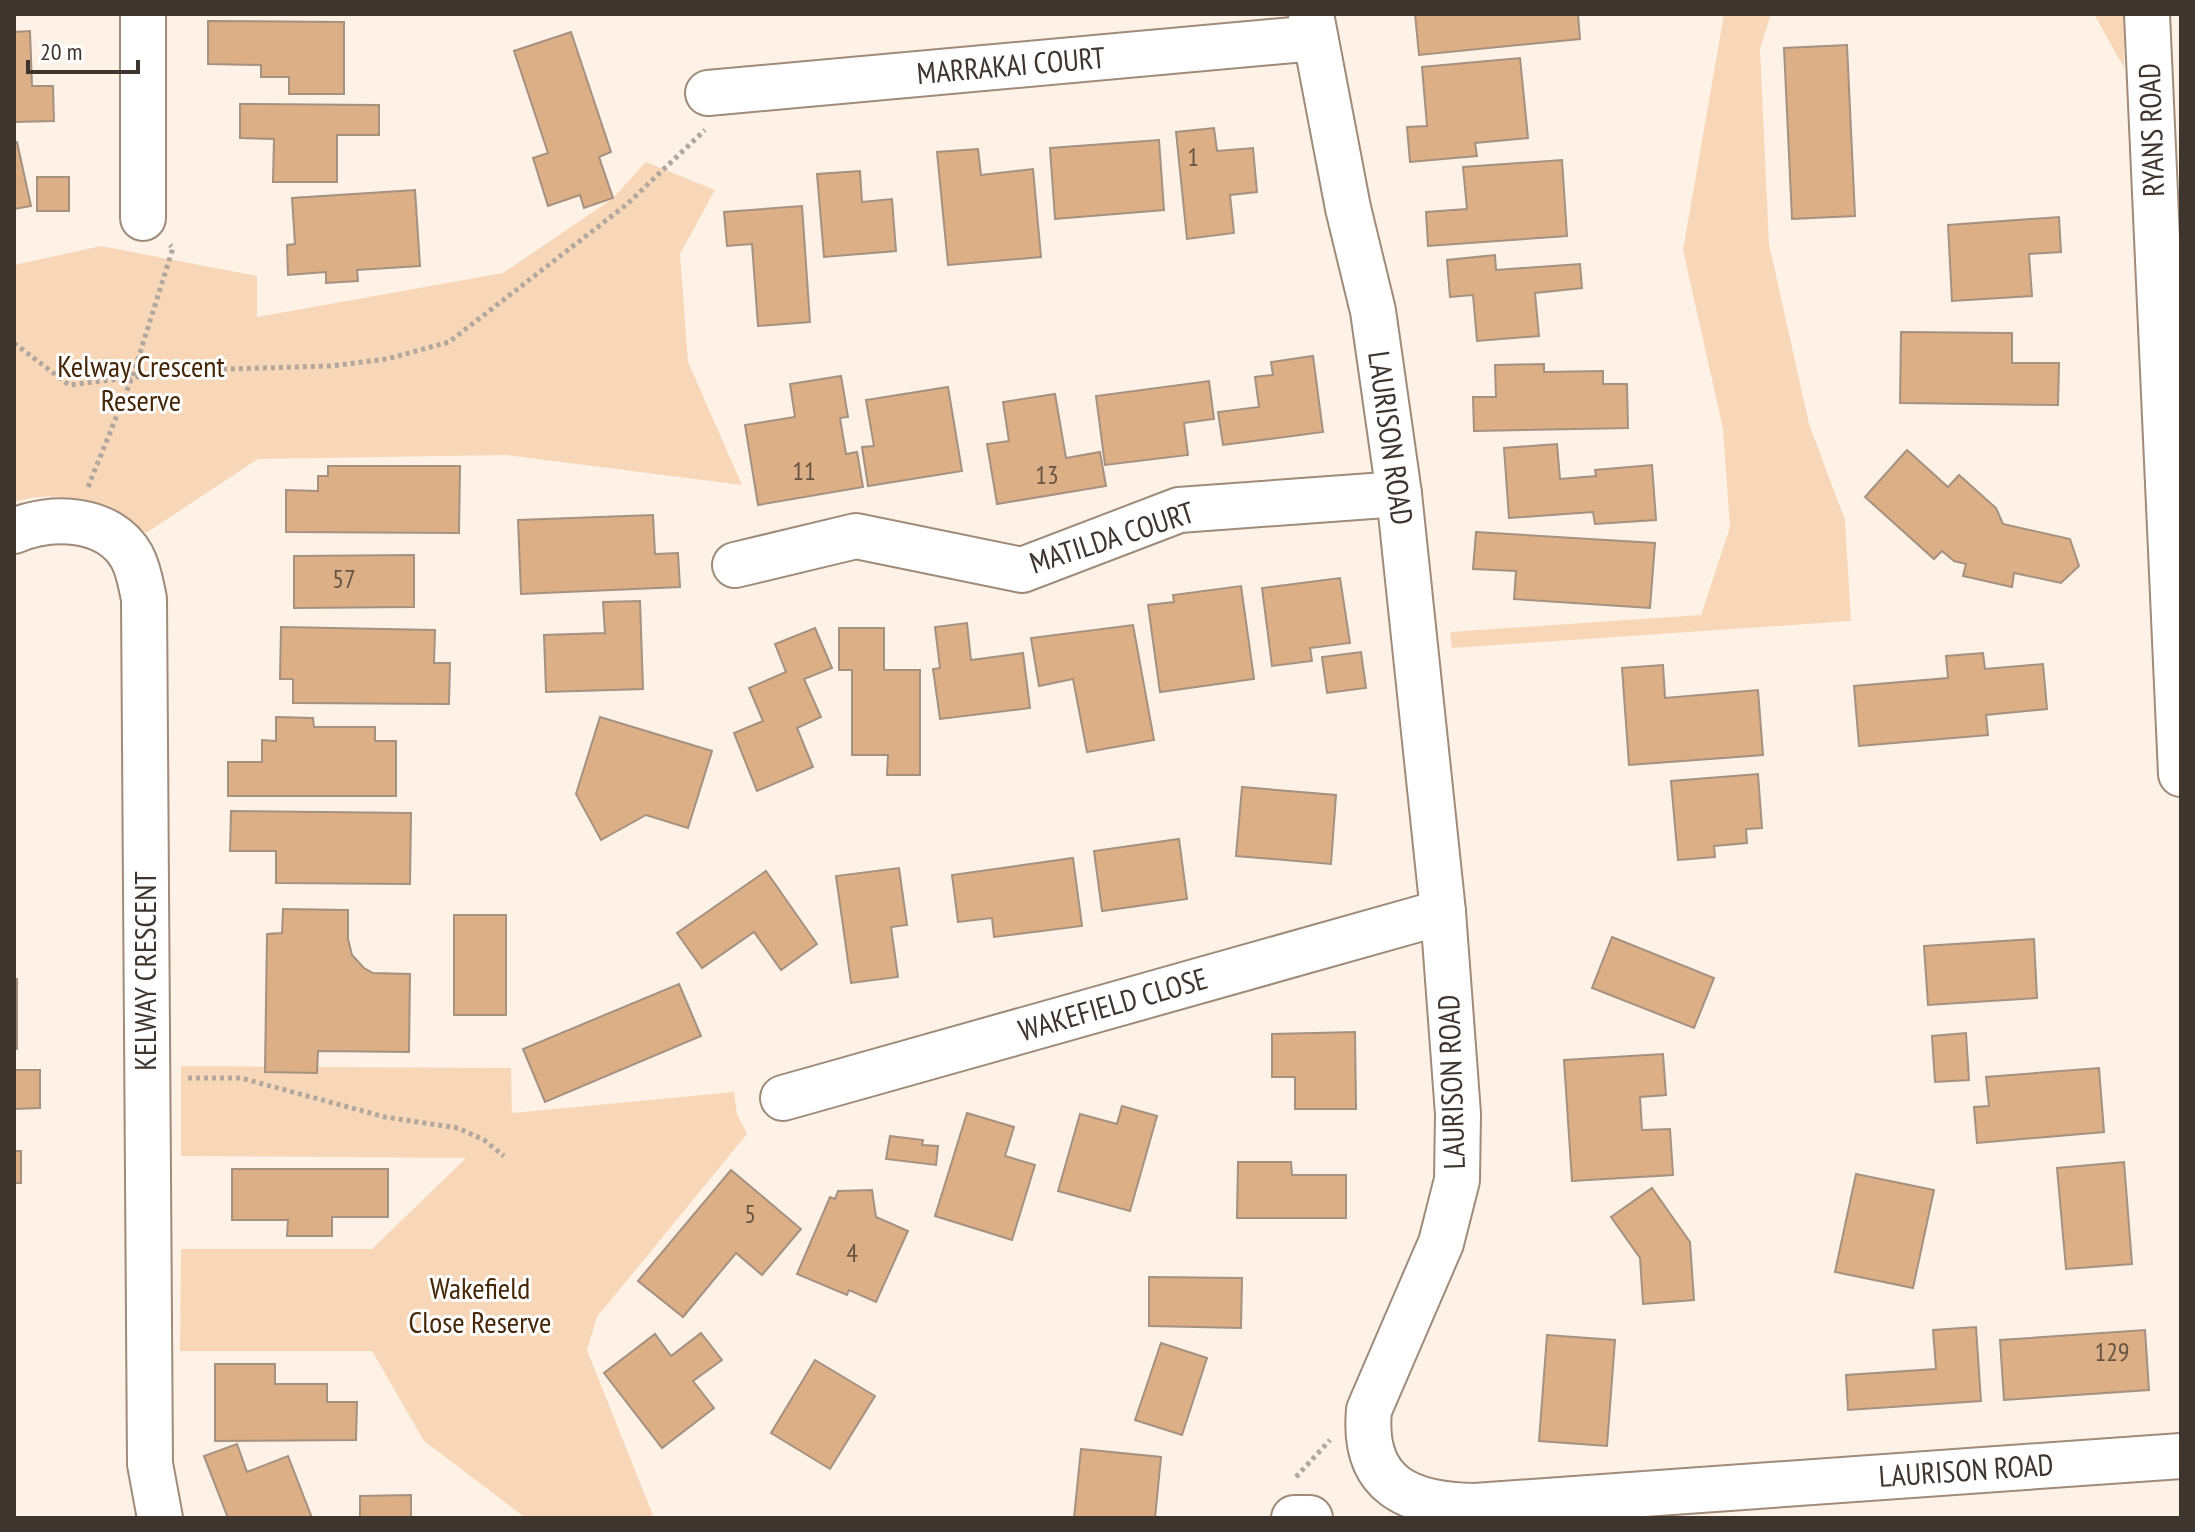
<svg xmlns="http://www.w3.org/2000/svg" width="2195" height="1532" font-family="'PT Sans Narrow',sans-serif">
	<style>
		.green { fill: #f8d7b9 }
		.building { fill: #dcaf87; stroke: #a49180; stroke-width: 2 }
		.lines { fill: none; stroke-linecap: round; stroke-linejoin: round }
		.minor-casing { stroke: #9e8b7a; stroke-width: 48 }
		.path { stroke: #b1a79e; stroke-width: 5; stroke-dasharray: 4 4; stroke-linecap: butt }
		.minor { stroke: #fff; stroke-width: 44 }
		.labels { text-anchor: middle; stroke-width: 6; stroke-linejoin: round; paint-order: stroke }
		.number-label { font-size: 26px; fill: #655444 }
		.street-label { font-size: 30px; fill: #3d352e; stroke: #fff }
		.park-label { font-size: 30px; fill: #452707; stroke: #fff }
	</style>
	<rect width="100%" height="100%" fill="#fef2e7"/>
	<g class="green">
		<polygon points="1724,14 1771,14 1760,49 1769,244 1809,424 1845,520 1851,621 1452,648 1450,632 1701,615 1730,527 1723,429 1683,250"/>
		<polygon points="2094,14 2124,14 2124,68"/>
		<path d="M 646,162 L 715,190 L 680,254 L 688,362 L 742,485 L 507,455 L 258,459 L 146,533 C 104,504 65,487 14,502 L 14,265 L 101,246 L 257,276 L 257,317 L 503,273 L 612,199 Z"/>
		<polygon points="181,1066 511,1068 512,1113 734,1092 737,1114 747,1134 597,1317 587,1350 654,1518 526,1518 424,1441 372,1351 180,1351 181,1249 372,1249 466,1158 181,1156"/>
	</g>
	<g class="building">
		<polygon points="1415,14 1578,14 1580,39 1419,55"/>
		<polygon points="208,21 344,22 344,94 289,94 289,77 261,77 261,65 208,64"/>
		<polygon points="30,31 32,86 53,86 54,121 14,122 14,32"/>
		<polygon points="571,32 611,152 599,157 613,198 584,208 580,195 548,206 533,158 548,153 514,51"/>
		<polygon points="1847,45 1855,216 1792,219 1784,48"/>
		<polygon points="1520,58 1528,138 1475,143 1477,156 1410,162 1407,127 1427,126 1422,67"/>
		<polygon points="240,104 379,105 379,135 337,135 337,182 273,182 274,139 240,138"/>
		<polygon points="1214,128 1217,151 1253,148 1257,192 1230,195 1234,233 1187,239 1176,132"/>
		<polygon points="1159,140 1164,210 1055,219 1050,148"/>
		<polygon points="17,142 31,206 14,209 14,143"/>
		<polygon points="978,149 981,175 1033,169 1041,257 948,265 937,152"/>
		<polygon points="1562,160 1567,236 1428,246 1426,212 1467,209 1463,167"/>
		<polygon points="860,171 862,202 892,199 896,251 824,257 817,174"/>
		<rect x="37" y="177" width="32" height="34"/>
		<polygon points="415,190 420,266 357,270 358,281 326,283 326,272 288,275 287,245 295,244 292,198"/>
		<polygon points="802,206 810,322 758,326 752,244 727,246 724,212"/>
		<polygon points="2059,217 2061,252 2029,254 2032,296 1952,301 1948,225"/>
		<polygon points="1495,255 1496,270 1580,264 1582,288 1535,293 1539,336 1477,341 1473,295 1450,297 1447,260"/>
		<polygon points="1901,332 2012,333 2012,363 2059,363 2058,405 1900,403"/>
		<polygon points="1313,356 1323,432 1223,445 1218,412 1259,407 1255,377 1273,375 1271,362"/>
		<polygon points="1544,364 1544,372 1603,371 1603,384 1627,384 1628,428 1474,431 1473,397 1496,397 1495,365"/>
		<polygon points="841,376 848,417 840,418 846,454 857,452 863,487 758,505 745,425 795,417 790,384"/>
		<polygon points="1209,381 1214,419 1184,423 1188,455 1105,465 1096,396"/>
		<polygon points="948,387 962,471 868,486 862,447 874,446 866,400"/>
		<polygon points="1055,394 1066,458 1100,452 1106,486 997,504 987,444 1009,441 1003,402"/>
		<polygon points="1557,444 1560,479 1596,476 1595,470 1652,465 1656,520 1595,524 1593,512 1509,518 1504,448"/>
		<polygon points="1907,450 1948,487 1959,475 1996,508 2003,524 2070,539 2079,566 2061,583 2014,573 2012,587 1963,576 1966,564 1954,561 1942,551 1934,559 1865,497"/>
		<polygon points="328,466 460,466 459,533 286,532 286,490 318,491 318,476 328,476"/>
		<polygon points="653,515 655,554 678,553 680,587 521,594 518,520"/>
		<polygon points="1476,532 1655,543 1650,608 1514,599 1516,571 1473,569"/>
		<polygon points="414,555 414,607 294,608 294,556"/>
		<polygon points="1340,578 1350,643 1310,648 1312,661 1272,666 1262,588"/>
		<polygon points="1241,586 1254,679 1160,692 1148,605 1174,602 1173,595"/>
		<polygon points="640,601 643,689 546,692 544,635 605,633 603,602"/>
		<polygon points="967,623 971,660 1023,653 1030,708 940,719 933,669 940,668 935,627"/>
		<polygon points="1133,625 1154,740 1087,752 1073,679 1039,686 1031,638"/>
		<polygon points="281,627 435,630 434,663 450,663 449,704 293,703 293,679 280,679"/>
		<polygon points="815,628 832,668 804,679 821,717 797,728 813,767 757,791 734,733 763,721 749,688 786,672 775,644"/>
		<polygon points="839,628 884,628 884,670 920,670 920,775 887,775 888,755 852,755 852,670 839,670"/>
		<polygon points="1361,652 1366,688 1327,693 1322,657"/>
		<polygon points="1983,653 1985,669 2043,664 2047,709 1986,715 1988,735 1859,746 1854,686 1948,678 1946,656"/>
		<polygon points="1663,665 1665,698 1758,690 1763,755 1629,765 1622,668"/>
		<polygon points="276,717 313,718 314,727 375,727 375,741 396,741 396,796 228,796 228,762 262,762 262,740 276,741"/>
		<polygon points="600,717 712,751 688,828 646,815 601,840 576,794"/>
		<polygon points="1758,774 1762,828 1746,829 1747,843 1714,846 1715,857 1678,860 1671,781"/>
		<polygon points="1242,787 1336,795 1331,864 1236,856"/>
		<polygon points="231,811 411,813 410,884 276,883 276,851 230,851"/>
		<polygon points="1179,839 1187,899 1102,911 1094,851"/>
		<polygon points="1073,858 1082,926 994,937 992,918 958,922 952,875"/>
		<polygon points="899,868 907,925 891,927 898,977 851,983 836,876"/>
		<polygon points="766,871 817,944 781,970 754,932 702,968 677,933"/>
		<polygon points="283,909 348,910 348,939 352,955 364,968 373,973 410,974 409,1052 318,1051 317,1073 265,1072 267,934 282,933"/>
		<rect x="454" y="915" width="52" height="100"/>
		<polygon points="1612,937 1714,978 1694,1028 1592,988"/>
		<polygon points="2034,939 2037,998 1928,1005 1924,946"/>
		<rect x="14" y="979" width="3" height="70"/>
		<polygon points="679,984 701,1036 545,1102 523,1049"/>
		<polygon points="1355,1032 1356,1109 1295,1109 1295,1077 1272,1077 1272,1034"/>
		<polygon points="1966,1033 1969,1080 1935,1082 1932,1036"/>
		<polygon points="1663,1054 1666,1095 1640,1097 1642,1130 1670,1129 1673,1175 1572,1181 1564,1060"/>
		<polygon points="2099,1068 2104,1132 1977,1143 1974,1107 1989,1106 1986,1077"/>
		<polygon points="14,1070 40,1070 40,1108 14,1109"/>
		<polygon points="1122,1106 1157,1116 1130,1211 1058,1191 1080,1114 1117,1124"/>
		<polygon points="967,1113 1014,1127 1005,1156 1035,1165 1012,1240 935,1216"/>
		<polygon points="890,1136 923,1140 922,1145 938,1146 936,1165 886,1159"/>
		<rect x="14" y="1151" width="7" height="32"/>
		<polygon points="1238,1162 1291,1162 1292,1175 1346,1175 1346,1218 1237,1218"/>
		<polygon points="2124,1162 2132,1264 2066,1269 2057,1168"/>
		<polygon points="232,1169 388,1169 388,1217 332,1217 332,1236 287,1236 288,1220 232,1220"/>
		<polygon points="731,1170 801,1229 762,1275 736,1253 683,1317 638,1281"/>
		<polygon points="1856,1174 1934,1190 1913,1288 1835,1272"/>
		<polygon points="1652,1188 1690,1242 1694,1300 1643,1304 1640,1258 1611,1217"/>
		<polygon points="872,1190 876,1217 908,1231 876,1302 849,1290 847,1295 797,1274 830,1197 835,1199 838,1191"/>
		<polygon points="1149,1277 1242,1278 1241,1328 1149,1326"/>
		<polygon points="1976,1327 1981,1401 1848,1410 1846,1375 1936,1369 1933,1330"/>
		<polygon points="2145,1330 2149,1390 2004,1400 2000,1340"/>
		<polygon points="701,1333 722,1360 693,1381 714,1408 662,1448 604,1373 655,1334 671,1356"/>
		<polygon points="1547,1335 1615,1340 1607,1446 1539,1441"/>
		<polygon points="1161,1343 1207,1358 1182,1435 1135,1420"/>
		<polygon points="815,1360 875,1396 830,1469 771,1433"/>
		<polygon points="215,1364 275,1364 275,1384 327,1384 327,1402 357,1402 356,1440 215,1441"/>
		<polygon points="237,1444 247,1472 288,1456 312,1518 228,1518 204,1456"/>
		<polygon points="1081,1449 1161,1457 1155,1518 1074,1518"/>
		<polygon points="411,1495 411,1518 360,1518 360,1496"/>
	</g>
	<g class="lines">
		<defs>
			<g id="minor">
				<polyline points="143,14 143,218"/>
				<path d="M 1311,14 L 1348,208 L 1373,311 L 1399,494 L 1443,912 L 1458,1114 L 1457,1180 L 1441,1243 L 1369,1410 C 1362,1485 1408,1505 1475,1506 L 2181,1456"/>
				<polyline points="2147,14 2181,774"/>
				<polyline points="708,93 1315,38"/>
				<path d="M 14,531 C 51,515 109,516 132,557 C 139,570 141,585 144,599 L 150,1464 L 160,1518"/>
				<polyline points="735,565 856,536 1022,570 1179,510 1399,494"/>
				<polyline points="783,1098 1443,912"/>
				<polyline points="1294,1518 1310,1518"/>
			</g>
		</defs>
		<use href="#minor" class="minor-casing"/>
		<g class="path">
			<polyline points="14,343 69,385 195,370 330,366 387,359 449,342 626,205 705,130"/>
			<polyline points="88,487 132,378 173,248 170,245"/>
			<polyline points="188,1078 241,1078 385,1117 458,1128 484,1140 504,1156"/>
			<polyline points="1296,1477 1330,1440"/>
		</g>
		<use href="#minor" class="minor"/>
	</g>
	<g class="labels">
		<g class="number-label">
			<text x="1193" y="166">1</text>
			<text x="804" y="480">11</text>
			<text x="1047" y="484">13</text>
			<text x="344" y="588">57</text>
			<text x="750" y="1223">5</text>
			<text x="852" y="1262">4</text>
			<text x="2112" y="1361">129</text>
		</g>
		<g class="street-label">
			<text transform="translate(1011 66) rotate(-5)" y="10">MARRAKAI COURT</text>
			<text transform="translate(2152 130) rotate(-92)" y="10">RYANS ROAD</text>
			<text transform="translate(1390 438) rotate(82)" y="10">LAURISON ROAD</text>
			<text transform="translate(1112 538) rotate(-18)" y="10">MATILDA COURT</text>
			<text transform="translate(146 971) rotate(-90)" y="10">KELWAY CRESCENT</text>
			<text transform="translate(1113 1005) rotate(-16)" y="10">WAKEFIELD CLOSE</text>
			<text transform="translate(1452 1082) rotate(-92)" y="10">LAURISON ROAD</text>
			<text transform="translate(1966 1471) rotate(-4)" y="10">LAURISON ROAD</text>
		</g>
		<g class="park-label">
			<text x="141" y="377">Kelway Crescent<tspan x="141" dy="34">Reserve</tspan></text>
			<text x="480" y="1299">Wakefield<tspan x="480" dy="34">Close Reserve</tspan></text>
		</g>
	</g>
	<rect width="2195" height="1532" fill="none" stroke="#3d352e" stroke-width="32"/>
	<path d="M28 60v12h110v-12" fill="none" stroke="#3d352e" stroke-width="4"/>
	<text x="40" y="60" font-size="24" fill="#3d352e" stroke="#ffffff" stroke-width="6" paint-order="stroke">20 m</text>
</svg>
